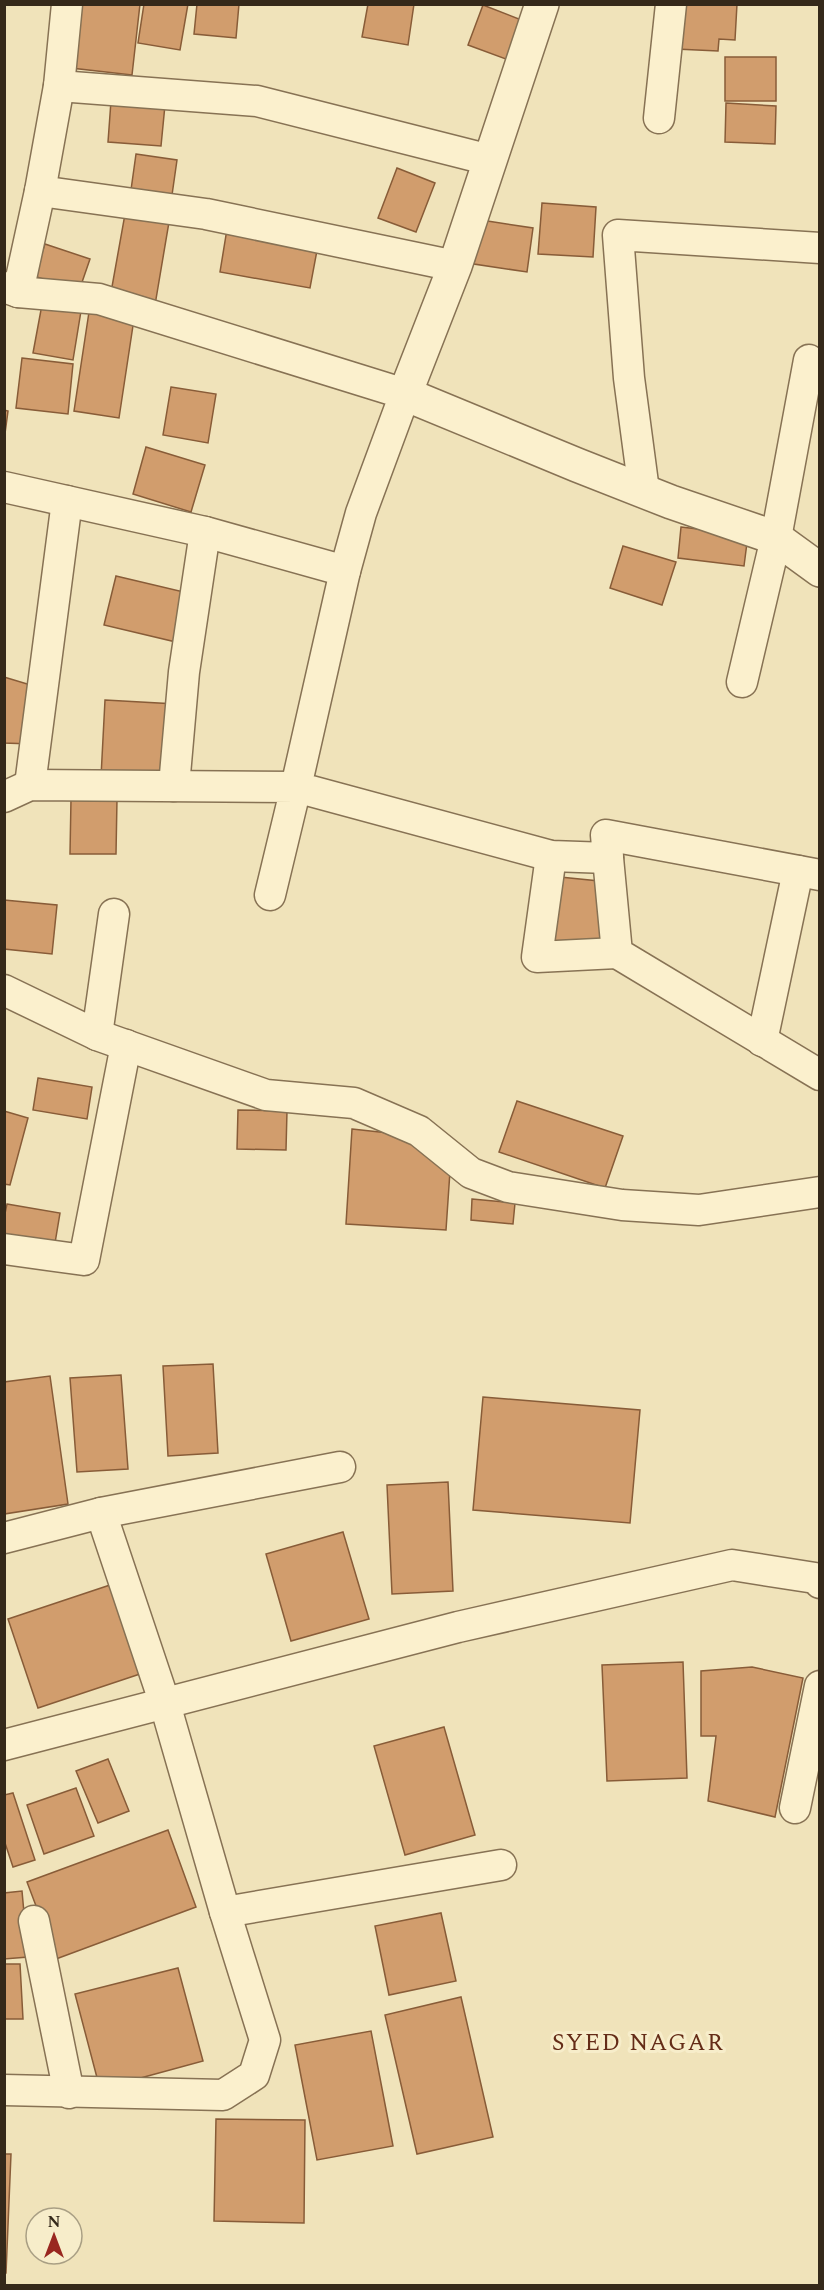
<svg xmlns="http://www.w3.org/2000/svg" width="824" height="2290" font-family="Spectral,serif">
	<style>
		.building { fill: #d19d6d; stroke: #885c38; stroke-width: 1.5 }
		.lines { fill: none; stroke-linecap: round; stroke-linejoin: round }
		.minor-casing { stroke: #877254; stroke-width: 33 }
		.tertiary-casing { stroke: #877254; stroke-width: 36 }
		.minor { stroke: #fbf0cd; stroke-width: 30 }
		.tertiary { stroke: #fbf0cd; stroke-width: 33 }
		.labels { text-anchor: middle; stroke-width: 6; stroke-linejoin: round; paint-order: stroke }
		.neighbourhood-label { font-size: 24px; letter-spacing: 1.5px; fill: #642c17; stroke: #f7edca }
	</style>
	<rect width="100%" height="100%" fill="#f0e3ba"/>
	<g class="building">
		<polygon points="81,4 140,4 132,75 71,68"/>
		<polygon points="144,4 188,4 180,50 138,43"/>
		<polygon points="197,4 239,4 236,38 194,34"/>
		<polygon points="368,4 414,4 408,45 362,37"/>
		<polygon points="680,4 737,4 735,40 719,39 718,51 676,49"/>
		<polygon points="483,5 529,23 514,62 468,45"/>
		<rect x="725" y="57" width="51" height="44"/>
		<polygon points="111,101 165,105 161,146 108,142"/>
		<polygon points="726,103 776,106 775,144 725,142"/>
		<polygon points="136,154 177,160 171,202 130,197"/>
		<polygon points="397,168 435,183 416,232 378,218"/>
		<polygon points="542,203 596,207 593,257 538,254"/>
		<polygon points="125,214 169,222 155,305 110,298"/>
		<polygon points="481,220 533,228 527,272 474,264"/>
		<polygon points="227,229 318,245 310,288 220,272"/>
		<polygon points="45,244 90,259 79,291 34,276"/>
		<polygon points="43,299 82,305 73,360 33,353"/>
		<polygon points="89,312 134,319 119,418 74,411"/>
		<polygon points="22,358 73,364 68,414 16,408"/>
		<polygon points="171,387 216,394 208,443 163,435"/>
		<polygon points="4,410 8,411 4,441"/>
		<polygon points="146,447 205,465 191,512 133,494"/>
		<polygon points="681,527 748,535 744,566 678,558"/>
		<polygon points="623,546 676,562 662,605 610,588"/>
		<polygon points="116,576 188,593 176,642 104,625"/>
		<polygon points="4,677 34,686 31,744 4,743"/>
		<polygon points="105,700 176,704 172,781 101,777"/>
		<polygon points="71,799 117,799 116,854 70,854"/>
		<polygon points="550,876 609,882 602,950 543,943"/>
		<polygon points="4,900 57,905 52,954 4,949"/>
		<polygon points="38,1078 92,1087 87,1119 33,1110"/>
		<polygon points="517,1101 623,1136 605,1188 499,1152"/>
		<polygon points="238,1110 287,1111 286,1150 237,1149"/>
		<polygon points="4,1111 28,1118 10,1185 4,1184"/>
		<polygon points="352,1129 407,1135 450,1171 446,1230 346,1224"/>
		<polygon points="472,1199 515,1203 513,1224 471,1220"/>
		<polygon points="7,1204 60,1213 54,1249 4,1241 4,1218"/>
		<polygon points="213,1364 218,1453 168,1456 163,1366"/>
		<polygon points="121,1375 128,1469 77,1472 70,1378"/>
		<polygon points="50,1376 68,1504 4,1514 4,1382"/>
		<polygon points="483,1397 640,1410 630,1523 473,1510"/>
		<polygon points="448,1482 453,1591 392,1594 387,1485"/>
		<polygon points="343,1532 369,1619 291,1641 266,1554"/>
		<polygon points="110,1585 140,1674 38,1708 8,1619"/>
		<polygon points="683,1662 687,1778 607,1781 602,1665"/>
		<polygon points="752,1667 803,1678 775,1817 708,1801 716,1736 701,1736 701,1671"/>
		<polygon points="444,1727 475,1835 405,1855 374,1746"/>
		<polygon points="108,1759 129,1811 98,1823 76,1771"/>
		<polygon points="76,1788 94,1836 44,1854 27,1805"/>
		<polygon points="13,1793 35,1860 13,1867 4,1840 4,1795"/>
		<polygon points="168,1830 196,1907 56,1959 27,1882"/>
		<polygon points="22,1891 28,1957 4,1959 4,1893"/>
		<polygon points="441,1913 456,1981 389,1995 375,1926"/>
		<polygon points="4,1964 20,1964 23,2019 4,2019"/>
		<polygon points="178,1968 203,2061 100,2089 75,1994"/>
		<polygon points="461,1997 493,2137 417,2154 385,2015"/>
		<polygon points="371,2031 393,2146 317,2160 295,2045"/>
		<polygon points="216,2119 305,2120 304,2223 214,2221"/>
		<polygon points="4,2154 11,2154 6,2273 4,2273"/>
	</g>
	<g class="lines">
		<defs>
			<g id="minor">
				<polyline points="59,86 257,101 490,160"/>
				<polyline points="659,118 671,4"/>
				<polyline points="40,191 206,214 455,266"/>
				<polyline points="4,287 18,292 99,299 405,394 361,513 345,571 296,787 551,856 608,858 606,835 820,875"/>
				<polyline points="18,292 40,191 59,86 67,4"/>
				<polyline points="4,487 205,532 345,571"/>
				<polyline points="644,491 629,378 618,235 820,248"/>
				<polyline points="742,682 776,538 809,360"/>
				<polyline points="30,785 67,501"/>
				<polyline points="174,786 184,672 205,532"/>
				<polyline points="4,797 30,785 296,787 270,895"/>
				<polyline points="551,856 537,957 617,953"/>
				<polyline points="608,858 617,953 820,1075"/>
				<polyline points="4,990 97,1035 266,1095 354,1103 419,1131 471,1173 508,1187 622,1205 699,1210 820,1192"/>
				<polyline points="97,1035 114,914"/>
				<polyline points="762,1041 798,871"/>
				<polyline points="4,1249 84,1260 126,1045"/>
				<polyline points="4,1538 101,1513 340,1467"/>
				<polyline points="4,1745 458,1627 732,1565 815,1578 820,1583"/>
				<polyline points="795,1808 820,1686"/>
				<polyline points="225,1912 501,1865"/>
				<polyline points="34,1921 69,2093"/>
				<polyline points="4,2090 223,2095 254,2075 265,2040 225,1912 165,1704 101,1513"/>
			</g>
			<polyline id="tertiary" points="542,4 455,266 405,394 577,465 671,502 776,538 820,570"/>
		</defs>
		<use href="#minor" class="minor-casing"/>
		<use href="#tertiary" class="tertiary-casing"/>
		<use href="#minor" class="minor"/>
		<use href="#tertiary" class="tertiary"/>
	</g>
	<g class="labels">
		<g class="neighbourhood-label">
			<text x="638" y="2050">SYED NAGAR</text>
		</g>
	</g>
	<rect width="824" height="2290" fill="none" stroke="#35291a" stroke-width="12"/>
	<g transform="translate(54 2236)"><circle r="28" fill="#f7edca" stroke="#a99f84" stroke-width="1.5"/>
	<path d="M0-4.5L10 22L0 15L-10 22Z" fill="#992720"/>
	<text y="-9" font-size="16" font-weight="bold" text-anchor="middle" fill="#35291a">N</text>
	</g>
</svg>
